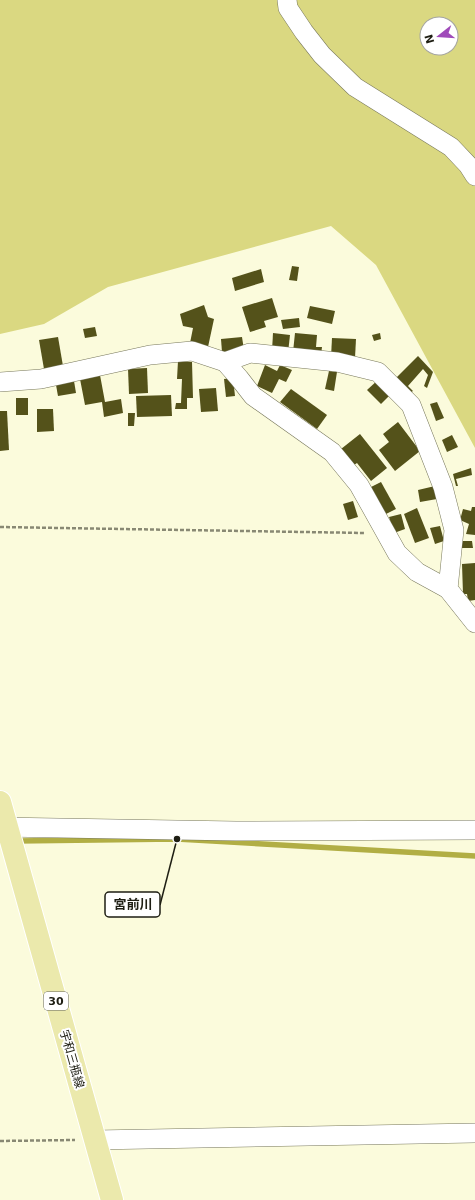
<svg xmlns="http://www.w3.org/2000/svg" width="475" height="1200" font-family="'DejaVu Sans','Noto Sans JP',sans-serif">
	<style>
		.green { fill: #dad881; fill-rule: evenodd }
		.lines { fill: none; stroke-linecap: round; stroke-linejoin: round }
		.stream { stroke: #b1ae44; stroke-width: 5.5 }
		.building { fill: #54521a }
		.street-casing { stroke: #78785c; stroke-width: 20 }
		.primary-casing { stroke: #fff; stroke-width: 24 }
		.path { stroke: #888873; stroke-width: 2.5; stroke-dasharray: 4 2; stroke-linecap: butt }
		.street { stroke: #fff; stroke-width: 19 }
		.primary { stroke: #ebe9ac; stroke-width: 22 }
		.labels { text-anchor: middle; stroke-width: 4; stroke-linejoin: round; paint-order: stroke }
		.shield { fill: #fff; stroke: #62625a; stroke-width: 1 }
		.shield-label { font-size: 11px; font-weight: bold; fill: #1e1e13 }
		.street-label { font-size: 12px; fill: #1e1e13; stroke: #fff }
		.leader { fill: none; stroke: #1e1e13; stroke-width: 1.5 }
		.callout-dot { fill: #1e1e13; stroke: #fff; stroke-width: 1.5 }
		.callout { fill: #fff; stroke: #1e1e13; stroke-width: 1.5 }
		.callout-label { font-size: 13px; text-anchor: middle; font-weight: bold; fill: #1e1e13 }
	</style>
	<rect width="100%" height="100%" fill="#fbfbdc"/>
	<path class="green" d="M 0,0 L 475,0 L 475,448 L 376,265 L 331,226 L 108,287 L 44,324 L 0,334 ZM 427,24 L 451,24 L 451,48 L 427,48 Z"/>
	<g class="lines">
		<polyline class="stream" points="16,841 177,839 475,856"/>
	</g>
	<g class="building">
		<polygon points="292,266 299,267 297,281 289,280"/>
		<polygon points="261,269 264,282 235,291 232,278"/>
		<polygon points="272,298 278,317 264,321 266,327 250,332 242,307"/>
		<polygon points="204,305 208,317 214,319 208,347 190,343 193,328 183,326 180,314"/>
		<polygon points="310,306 335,311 332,324 307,318"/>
		<polygon points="299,318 300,327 283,329 281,320"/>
		<polygon points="95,327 97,336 85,338 83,329"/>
		<polygon points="273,333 290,335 288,353 272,351"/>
		<polygon points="295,333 317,335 316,347 322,347 321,355 293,352"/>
		<polygon points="380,333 381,339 374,341 372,335"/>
		<polygon points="58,337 63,366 44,369 39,340"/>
		<polygon points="242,337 244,350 222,352 221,339"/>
		<polygon points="332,338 356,339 355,358 331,357"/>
		<polygon points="418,356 433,372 427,388 424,386 428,375 423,369 408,386 413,391 410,393 396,378"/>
		<polygon points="178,361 192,362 193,398 187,398 187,409 175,409 176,403 181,403 182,379 177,379"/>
		<polygon points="265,365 277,371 280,365 292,370 286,382 279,379 272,393 257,386"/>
		<polygon points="147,368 148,393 129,394 128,369"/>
		<polygon points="329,371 337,372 334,391 325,389"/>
		<polygon points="100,375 105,402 121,399 123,413 104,417 102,402 85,405 80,379"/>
		<polygon points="233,378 235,396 226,397 224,379"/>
		<polygon points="379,379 392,393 381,404 367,390"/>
		<polygon points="74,381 76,393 58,396 56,385"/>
		<polygon points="216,388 218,411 201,412 199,389"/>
		<polygon points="291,389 327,415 317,429 280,402"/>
		<polygon points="171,395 172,416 137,417 136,396"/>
		<rect x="16" y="398" width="12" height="17"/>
		<polygon points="437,402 444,418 436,421 430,404"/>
		<polygon points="37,409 53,409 54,431 37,432"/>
		<polygon points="0,411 7,411 9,450 0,451"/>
		<polygon points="128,413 135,413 134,426 128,426"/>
		<polygon points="398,422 420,451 395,471 379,450 389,442 383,434"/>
		<polygon points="360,434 387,468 371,481 357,463 354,465 341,449"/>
		<polygon points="452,435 458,447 447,452 442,440"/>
		<polygon points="471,468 472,475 456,479 458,486 456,486 453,474"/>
		<polygon points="381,482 396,509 384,515 369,488"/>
		<polygon points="435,486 437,499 420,502 418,490"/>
		<polygon points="353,501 358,517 348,520 343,504"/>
		<polygon points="472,507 475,507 475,535 466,534 469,524 460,520 463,509 471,511"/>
		<polygon points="417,508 429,538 415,543 404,514"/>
		<polygon points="401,514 405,529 394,533 389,517"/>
		<polygon points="440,526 444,541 435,544 430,528"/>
		<polygon points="461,541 472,541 473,548 462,548"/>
		<polygon points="475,563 475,600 468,601 467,594 463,594 462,564"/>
	</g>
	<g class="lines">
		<defs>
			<g id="street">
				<polyline points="287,0 288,8 304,32 322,55 355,87 451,147 468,165 475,176"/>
				<polyline points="225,362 239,378 253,396 332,452 359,485 397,553 417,572 448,589"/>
				<polyline points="0,382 41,379 150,355 192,351 225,362 250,353 337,362 378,372 411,405 443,487 454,530 448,589 475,623"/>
				<polyline points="0,827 236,831 475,830"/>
				<polyline points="95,1140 475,1133"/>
			</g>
			<polyline id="primary" points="0,802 112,1200"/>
		</defs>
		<use href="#street" class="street-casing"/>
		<use href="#primary" class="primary-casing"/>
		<g class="path">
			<polyline points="0,527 365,533"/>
			<polyline points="0,1141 75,1140"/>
		</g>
		<use href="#street" class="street"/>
		<use href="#primary" class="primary"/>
	</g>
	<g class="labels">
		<rect class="shield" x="44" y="992" width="24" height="18" rx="3"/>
		<g class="shield-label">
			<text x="56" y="1005">30</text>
		</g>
		<g class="street-label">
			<text transform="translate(72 1059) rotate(74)" y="4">宇和三瓶線</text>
		</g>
	</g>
	<path class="leader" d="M177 839L160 905"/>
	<circle class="callout-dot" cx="177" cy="839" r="4"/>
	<rect class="callout" x="105" y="892" width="55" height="25" rx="4"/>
	<g class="callout-label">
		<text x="133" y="909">宮前川</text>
	</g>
	<g transform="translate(439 36) rotate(253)"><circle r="19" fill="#ffffff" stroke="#a5a5a1"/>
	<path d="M0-3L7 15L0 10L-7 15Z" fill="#a04bba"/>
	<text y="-6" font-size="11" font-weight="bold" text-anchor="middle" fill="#1e1e13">N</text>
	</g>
</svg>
